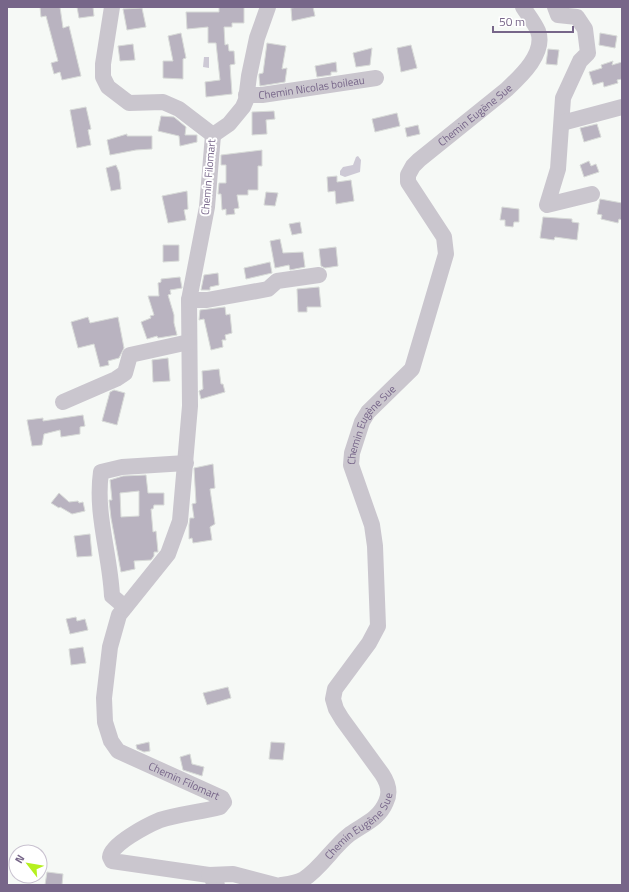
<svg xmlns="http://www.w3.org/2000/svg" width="629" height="892" font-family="'Titillium Web',sans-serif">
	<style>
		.water { fill: #cdc9d5 }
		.building { fill: #b9b3c0; stroke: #d8dbd8; fill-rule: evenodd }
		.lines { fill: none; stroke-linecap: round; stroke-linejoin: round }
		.minor { stroke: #cac6ce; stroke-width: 16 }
		.labels { text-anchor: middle; stroke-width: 4; stroke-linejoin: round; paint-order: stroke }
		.street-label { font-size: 11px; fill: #776689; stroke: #fff }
	</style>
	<rect width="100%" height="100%" fill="#f6f9f6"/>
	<g class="water">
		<polygon points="204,57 209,57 209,68 203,67"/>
		<polygon points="358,156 361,160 360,172 345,177 340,175 340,171 343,167 353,165 356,157"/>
	</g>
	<g class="building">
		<polygon points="40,7 60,7 63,28 69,26 81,76 62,80 60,72 54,74 51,63 58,61 46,16 41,17"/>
		<polygon points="77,7 93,7 94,16 79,18"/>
		<polygon points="219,7 244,7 244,23 232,23 232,27 224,27 225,45 228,44 229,51 234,51 235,64 230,65 232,94 206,97 205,82 220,80 216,43 208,43 208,27 187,29 186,12 219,12"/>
		<polygon points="298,7 313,7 315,16 292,21 291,8"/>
		<polygon points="142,8 146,27 127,30 123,9"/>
		<polygon points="181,33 186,58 183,59 183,79 163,78 163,61 173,61 168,36"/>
		<polygon points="600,33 617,36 615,48 599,45"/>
		<polygon points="267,43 286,46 282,69 287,68 285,82 260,86 259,77 259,74 263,73"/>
		<polygon points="133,44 135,60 120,61 118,46"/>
		<polygon points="411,45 417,68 401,72 397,48"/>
		<polygon points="372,48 370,65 356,67 353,53"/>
		<polygon points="548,49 559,50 557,65 546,64"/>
		<polygon points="613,61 612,65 622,62 622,79 617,80 618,83 604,87 603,82 593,85 589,72 602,68 601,65"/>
		<polygon points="336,62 337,72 331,72 331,75 317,77 315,66"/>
		<polygon points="86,107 91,129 88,130 91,145 77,148 70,110"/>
		<polygon points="274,111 275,119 266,120 267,134 252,135 252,112"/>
		<polygon points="397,113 400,126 375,132 372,119"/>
		<polygon points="161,116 174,117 186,127 185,135 197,135 197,142 180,146 179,136 158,131"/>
		<polygon points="597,124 601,137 584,142 580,128"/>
		<polygon points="418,125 420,134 407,137 405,128"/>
		<polygon points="127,134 127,136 152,136 152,149 136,150 110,155 107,140"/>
		<polygon points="262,150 262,166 258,166 258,190 248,190 248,195 237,195 239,208 234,209 235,214 226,215 226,209 222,210 221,194 218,194 219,183 226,183 226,165 221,165 221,155"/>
		<polygon points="589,161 591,166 596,164 599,172 584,177 580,165"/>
		<polygon points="116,165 119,172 121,189 111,191 106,168"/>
		<polygon points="337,176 337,182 351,180 354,201 336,204 335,191 328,192 327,177"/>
		<polygon points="187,191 188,209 184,210 186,220 168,223 162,196"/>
		<polygon points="266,192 278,193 275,206 264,205"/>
		<polygon points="600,199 622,203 622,220 619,219 618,223 601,219 602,215 597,214"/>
		<polygon points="502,207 519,209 519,222 514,222 513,227 505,226 505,220 500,220"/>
		<polygon points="543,217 572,219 572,222 579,223 577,240 555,237 554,240 540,238"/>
		<polygon points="300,222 302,233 292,235 289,224"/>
		<polygon points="280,239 283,253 303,252 305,267 290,270 289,265 275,268 270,241"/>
		<polygon points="163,245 179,245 179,261 163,262"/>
		<polygon points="336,247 338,266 325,268 321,266 319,249"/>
		<polygon points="270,262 272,273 246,279 244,268"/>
		<polygon points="218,273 219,285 210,287 210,290 201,290 204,275"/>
		<polygon points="180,277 182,288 170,290 171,294 168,295 174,315 174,323 177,335 158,338 157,336 147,339 141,322 151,318 150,316 154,315 148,296 159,296 158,283 161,282 161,279"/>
		<polygon points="319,287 321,307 307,307 307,312 298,312 297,289"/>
		<polygon points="225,307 226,315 230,314 232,333 225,335 226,340 222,340 223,347 211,350 204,319 199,320 200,310"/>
		<polygon points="88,317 90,323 118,317 124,348 119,358 108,361 109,365 100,367 94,344 78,348 71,322"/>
		<polygon points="168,358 170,381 153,382 152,360"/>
		<polygon points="219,369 221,384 223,384 225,392 201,399 199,391 203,389 202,371"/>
		<polygon points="114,390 125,393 117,425 102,421 110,392"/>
		<polygon points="83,415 85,426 80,427 80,434 61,437 60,430 44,434 42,445 32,446 27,420 43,418 43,421"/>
		<polygon points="213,464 215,488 210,489 215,524 210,527 212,540 193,543 192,538 189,539 189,525 190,518 194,518 192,504 196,503 194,468"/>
		<path d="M 146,475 L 148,493 L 164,493 L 164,505 L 154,505 L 153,509 L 151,509 L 153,532 L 156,531 L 158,552 L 154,552 L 154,556 L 151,560 L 134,561 L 135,569 L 121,572 L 111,518 L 109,500 L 112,500 L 110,480 L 123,476 ZM 139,491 L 139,516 L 121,517 L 120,493 Z"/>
		<polygon points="59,493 69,502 78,501 79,503 83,502 85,511 72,514 60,507 59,508 51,503"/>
		<polygon points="90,534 92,556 77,557 74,536"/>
		<polygon points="76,617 77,621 85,619 88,630 70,634 66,619"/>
		<polygon points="83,647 86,663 71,665 69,649"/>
		<polygon points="228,687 231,698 207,705 203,693"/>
		<polygon points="149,742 150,751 144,752 137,749 136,745"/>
		<polygon points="271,742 285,743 283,760 269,759"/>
		<polygon points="190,754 192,764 204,767 202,776 183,770 180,757"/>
		<polygon points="47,872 63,874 62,885 45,885"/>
	</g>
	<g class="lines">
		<g class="minor">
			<polyline points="112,7 103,64 103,77 108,87 129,103 163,102 179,109 213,135"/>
			<polyline points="555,7 558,15 577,17 585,29 588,53 580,61 563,98 558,169 547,205 592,194"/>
			<path id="s1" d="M 246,95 L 262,95 L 376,78"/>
			<polyline points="562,123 622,107"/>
			<path id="s2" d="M 213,135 L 207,207 L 189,300 L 190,406 L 180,521 L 168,554 L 119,615 L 110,647 L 104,698 L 105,722 L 111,741 L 118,751 L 222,798 L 224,802 L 220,807 C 201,812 179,814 160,820 C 148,825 111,844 110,857 L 112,861 L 209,875 L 217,885"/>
			<polyline points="213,135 229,124 243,107 246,100 249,76 257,38 268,7"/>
			<polyline points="189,300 207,300 268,289 277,281 319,275"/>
			<polyline points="63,402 116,379 125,373 130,355 189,342"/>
			<path d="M 125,607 L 112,596 C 110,554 95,514 101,472 L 122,467 L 186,463"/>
			<polyline points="209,875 233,874 275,885"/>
			<path id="s3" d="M 281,885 C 289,884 298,883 304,879 C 322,867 333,847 350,834 C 364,824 379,819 386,802 C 391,792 388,783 382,774 L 342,719 L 336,709 L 333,699 L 335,689 L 369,643 L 378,626 L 375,546 L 372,525 L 351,465 L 352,453 L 362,422 L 368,412 L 412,369 L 446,254 L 444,237 L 408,182 L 408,175 L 413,166 L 419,160 L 506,90 C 521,76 546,53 538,31 C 534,22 528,15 523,7"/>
		</g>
	</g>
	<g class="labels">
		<g class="street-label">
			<text dy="4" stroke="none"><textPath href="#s1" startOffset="66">Chemin Nicolas boileau</textPath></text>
			<text dy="4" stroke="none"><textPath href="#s3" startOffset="927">Chemin Eugène Sue</textPath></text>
			<text transform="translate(208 177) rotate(-85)" y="4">Chemin Filomart</text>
			<text dy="4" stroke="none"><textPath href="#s3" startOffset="555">Chemin Eugène Sue</textPath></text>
			<text dy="4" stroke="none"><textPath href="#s2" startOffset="715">Chemin Filomart</textPath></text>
			<text dy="4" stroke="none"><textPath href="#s3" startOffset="101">Chemin Eugène Sue</textPath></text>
		</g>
	</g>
	<rect width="629" height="892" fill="none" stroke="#776689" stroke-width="16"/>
	<g transform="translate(28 864) rotate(301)"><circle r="19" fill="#ffffff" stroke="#c9c2d0"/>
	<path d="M0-3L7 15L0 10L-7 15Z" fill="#b5f01f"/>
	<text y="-6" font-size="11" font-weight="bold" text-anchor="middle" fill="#776689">N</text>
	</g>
	<path d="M493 26v6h80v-6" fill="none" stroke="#776689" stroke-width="2"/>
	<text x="499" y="26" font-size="12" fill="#776689" stroke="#ffffff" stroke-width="3" paint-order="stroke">50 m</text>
</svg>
